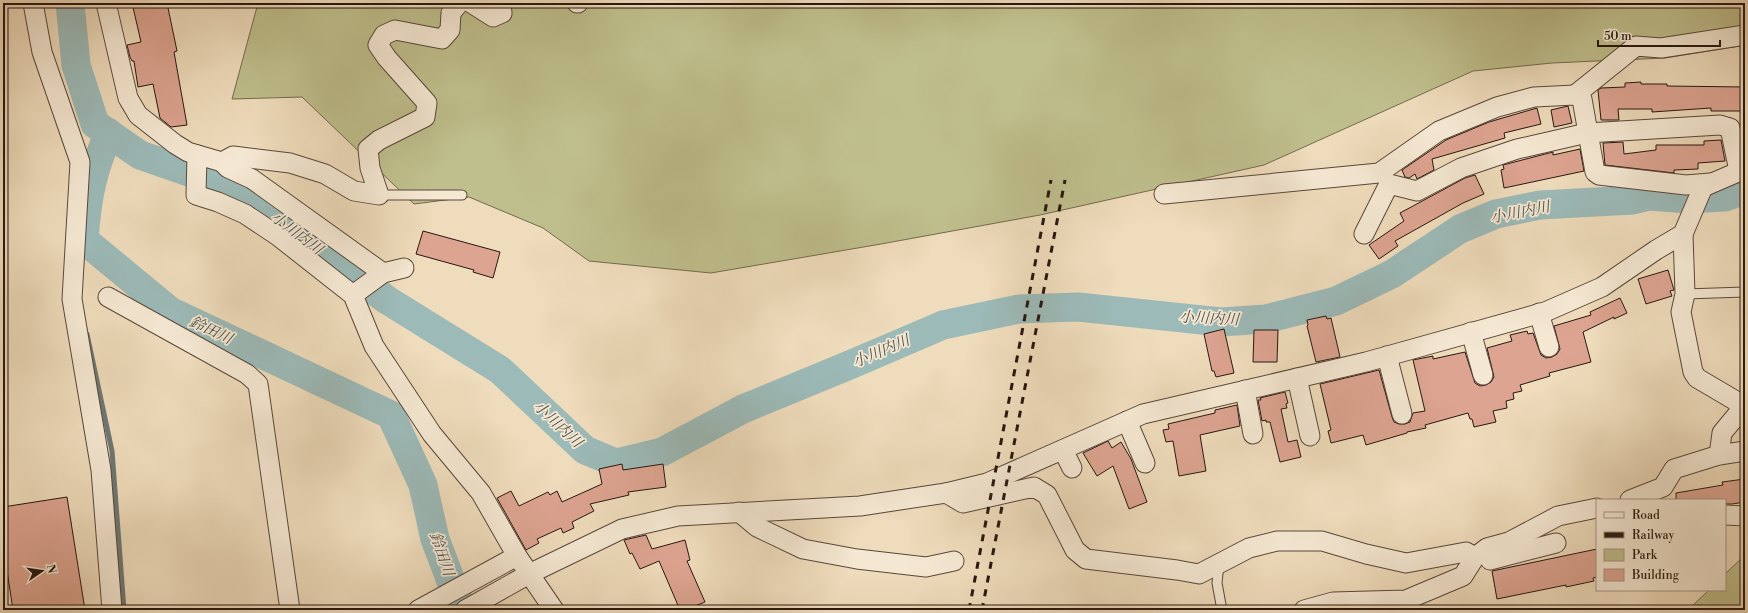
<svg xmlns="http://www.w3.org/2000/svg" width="1748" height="613" font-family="'Libre Bodoni','Noto Serif JP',serif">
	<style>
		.green { fill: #bfbf8d; stroke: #736b4e }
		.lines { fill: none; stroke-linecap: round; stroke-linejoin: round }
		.stream { stroke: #6d7975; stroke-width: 5 }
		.river { stroke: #9cbab8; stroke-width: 29 }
		.building { fill: #dda491; stroke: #271710 }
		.service-casing { stroke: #59483b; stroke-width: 11 }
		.minor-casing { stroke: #59483b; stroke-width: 21 }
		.service { stroke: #f5e8d3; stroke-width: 9 }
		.minor { stroke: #f5e8d3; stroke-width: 19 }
		.rail { stroke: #271710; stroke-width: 3; stroke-dasharray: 7 7; stroke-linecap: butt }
		.labels { text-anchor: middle; stroke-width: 3.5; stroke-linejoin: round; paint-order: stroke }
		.water-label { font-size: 15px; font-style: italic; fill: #50504b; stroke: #f5e8d3 }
	</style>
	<rect width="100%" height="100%" fill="#efdcbc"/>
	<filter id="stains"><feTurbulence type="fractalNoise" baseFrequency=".005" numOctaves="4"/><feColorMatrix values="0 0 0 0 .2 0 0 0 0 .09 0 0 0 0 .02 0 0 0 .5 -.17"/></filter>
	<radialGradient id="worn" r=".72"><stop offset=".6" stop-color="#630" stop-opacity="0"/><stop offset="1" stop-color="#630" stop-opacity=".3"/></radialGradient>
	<g class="green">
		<polygon points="258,3 1745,3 1745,39 1740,46 1665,58 1552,63 1473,71 1264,165 1040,215 881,244 711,273 589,261 543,228 469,197 414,204 302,97 232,99"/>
		<polygon points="1745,555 1745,610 1688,610 1709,590 1725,590 1725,574"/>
	</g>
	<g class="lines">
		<polyline class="stream" points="87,334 112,451 124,610"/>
		<g class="river">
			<polyline points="70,3 76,65 95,124 140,155 229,186 258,204 387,300 500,370 585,450 616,463 662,452 743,409 852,364 943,325 1019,309 1078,307 1221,322 1266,319 1336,301 1392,274 1460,229 1496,214 1540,205 1633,200 1649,196 1689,199 1725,197 1745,190"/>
			<path d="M 109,133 C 92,171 87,198 84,240 L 170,311 L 391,415 L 423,485 L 435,539 L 462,610"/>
		</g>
	</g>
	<g class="building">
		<polygon points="132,3 167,3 177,51 174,52 187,125 171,127 160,118 153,84 138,87 134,61 132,61 130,57 127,45 141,42"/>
		<polygon points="1641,82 1641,84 1667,84 1667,86 1745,87 1745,111 1711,111 1711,108 1652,112 1652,109 1618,109 1619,120 1601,120 1598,90 1601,88 1625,87 1625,83"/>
		<polygon points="1568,106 1572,123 1554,127 1551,110"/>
		<polygon points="1537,108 1541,124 1504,133 1505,138 1432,159 1434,170 1417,179 1415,174 1409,178 1405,177 1402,170 1446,140 1489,122"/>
		<polygon points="1721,140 1725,161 1698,163 1698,169 1674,170 1674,173 1605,165 1603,143 1623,142 1624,154 1656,150 1656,145 1704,145 1704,141"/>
		<polygon points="1580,149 1584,171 1504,188 1501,170 1504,169 1503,165 1553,152 1553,155"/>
		<polygon points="1475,175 1484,194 1463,203 1395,241 1398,246 1379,259 1369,245 1404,221 1400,213 1465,178"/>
		<polygon points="423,231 500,252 493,278 473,272 474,270 416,254"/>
		<polygon points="1668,270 1674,290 1670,291 1672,296 1646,304 1638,279"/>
		<polygon points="1620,298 1627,313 1614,319 1614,317 1583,332 1591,362 1549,373 1550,376 1520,385 1522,391 1513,393 1514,399 1506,401 1507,408 1493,411 1496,422 1474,427 1472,419 1470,419 1468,413 1425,425 1426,428 1407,432 1407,433 1366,445 1363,435 1331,443 1328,431 1331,430 1320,384 1379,370 1392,417 1394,422 1399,424 1405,424 1410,422 1413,413 1425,411 1413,360 1433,356 1433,359 1465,352 1475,383 1480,386 1486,385 1491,382 1494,377 1487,348 1512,341 1510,335 1527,331 1528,334 1533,333 1541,355 1546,358 1552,357 1557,354 1560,349 1554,326 1591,315 1590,312"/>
		<polygon points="1326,316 1327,319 1331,318 1340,357 1316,362 1307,326 1308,325 1307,320"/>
		<polygon points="1224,329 1234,373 1216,377 1214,371 1212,371 1204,334"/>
		<polygon points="1254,330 1278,330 1277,362 1253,362"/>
		<polygon points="1285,392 1288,403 1286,404 1287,408 1281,409 1288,442 1297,440 1301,457 1280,462 1270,422 1266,422 1266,420 1262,421 1258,400 1261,400 1260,398"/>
		<polygon points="1237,405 1240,426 1200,435 1206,471 1179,476 1173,441 1166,442 1163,430 1169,429 1168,424 1215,413 1215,410"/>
		<polygon points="1108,441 1112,448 1121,442 1131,459 1147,502 1129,509 1113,466 1097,476 1083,453"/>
		<polygon points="622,464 623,470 663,464 666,487 628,492 629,495 590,504 594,511 572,522 574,528 563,533 561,528 537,539 539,543 526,550 497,498 511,491 519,506 548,492 550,495 557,491 562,502 602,484 599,469"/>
		<polygon points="1745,479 1745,502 1732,504 1726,504 1725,500 1676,500 1676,493 1723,485 1722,482"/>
		<polygon points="67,497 85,610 13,610 3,544 3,507"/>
		<polygon points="646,535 652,549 685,540 690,560 687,561 705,602 685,610 680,610 659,561 640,569 632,553 630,554 624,540"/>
		<polygon points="1597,549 1597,577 1593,578 1594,581 1566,587 1566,585 1497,599 1492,571"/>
	</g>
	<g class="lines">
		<defs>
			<g id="service">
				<polyline points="379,195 462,195"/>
				<polyline points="1685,294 1745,292"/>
				<polyline points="1219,564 1217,583 1222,610"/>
			</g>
			<g id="minor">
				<polyline points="33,3 42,52 80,162 72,299 101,470 112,610"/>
				<polyline points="106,3 128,98 138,115 175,144 188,152 222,162 233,156 290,163 325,174 354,191 379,195 370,168 368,149 379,140 425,117 427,103 387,58 378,45 384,35 395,30 442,39 450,30 451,13 459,3"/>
				<polyline points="471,3 493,17 502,13 501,3"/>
				<polyline points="577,3 578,3"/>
				<polyline points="1575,95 1636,46 1661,48 1745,35"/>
				<polyline points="197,155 196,195 218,202 245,214 278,236 353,295 374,346 432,434 481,493 517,556 554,610"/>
				<polyline points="222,162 228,168 252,179 383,273"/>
				<polyline points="1164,194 1379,173 1439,131 1497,107 1534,97 1575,95 1582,99 1595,172 1599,175 1686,185 1710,183"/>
				<polyline points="1364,234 1389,184 1417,191 1461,168 1517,149 1587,133 1720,125 1730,128 1739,171"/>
				<polyline points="1683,234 1685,294 1681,312 1693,372 1697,378 1736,401 1741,410 1722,433 1719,455"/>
				<polyline points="353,295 383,273 404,268"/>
				<polyline points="108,297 247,374 258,384 290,610"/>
				<polyline points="1539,313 1549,347"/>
				<polyline points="1471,332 1483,375"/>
				<polyline points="1387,356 1402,414"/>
				<polyline points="1297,378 1310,436"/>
				<polyline points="1245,390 1253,434"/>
				<polyline points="1127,421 1145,463"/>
				<polyline points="1063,450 1072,468"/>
				<polyline points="946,493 963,503 1034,487 1047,495 1075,550 1086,559 1177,570 1199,574 1249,548 1277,541 1322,541 1366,554 1406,563 1466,552 1475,557"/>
				<polyline points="1630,500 1663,487 1674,469 1719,455 1745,451"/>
				<polyline points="739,512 757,527 803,549 857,559 926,567 954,561"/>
				<polyline points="1725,515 1745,516"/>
				<polyline points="1490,560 1556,543"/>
				<polyline points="418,610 517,556"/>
				<polyline points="465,610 529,574 622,529 678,516 860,506 946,493 987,483 1143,414 1366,362 1545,312 1602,287 1656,250 1683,234 1703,187 1745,169"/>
				<polyline points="1304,610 1333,602 1406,600 1463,576 1475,557 1487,548 1509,542 1558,516 1597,508"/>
			</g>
		</defs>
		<use href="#service" class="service-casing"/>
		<use href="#minor" class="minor-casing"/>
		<use href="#service" class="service"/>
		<use href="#minor" class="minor"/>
		<g class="rail">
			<polyline points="969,610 1051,180"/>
			<polyline points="982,610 1065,180"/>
		</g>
	</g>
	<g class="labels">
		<g class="water-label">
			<text transform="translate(1520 212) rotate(-11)" y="5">小川内川</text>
			<text transform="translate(297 233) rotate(37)" y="5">小川内川</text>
			<text transform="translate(1209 318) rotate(3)" y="5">小川内川</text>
			<text transform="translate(211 330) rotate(25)" y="5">鈴田川</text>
			<text transform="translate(881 351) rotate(-23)" y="5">小川内川</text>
			<text transform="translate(558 424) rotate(43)" y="5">小川内川</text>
			<text transform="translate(442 554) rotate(71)" y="5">鈴田川</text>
		</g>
	</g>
	<rect width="1748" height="613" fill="none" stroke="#efdcbc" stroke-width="16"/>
	<rect x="4" y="4" width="1740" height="605" fill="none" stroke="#271710" stroke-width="2"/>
	<rect x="8" y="8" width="1732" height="597" fill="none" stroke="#271710"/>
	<rect x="1596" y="499" width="130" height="92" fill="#f5e8d3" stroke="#a39485"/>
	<rect x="1604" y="512" width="20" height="6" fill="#f5e8d3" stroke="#a39485"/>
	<text x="1632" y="519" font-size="12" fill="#271710">Road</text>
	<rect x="1604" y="532" width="20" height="6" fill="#271710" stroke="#a39485"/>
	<text x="1632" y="539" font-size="12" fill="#271710">Railway</text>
	<rect x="1604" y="549" width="20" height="12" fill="#bfbf8d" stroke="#a39485"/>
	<text x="1632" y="559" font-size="12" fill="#271710">Park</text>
	<rect x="1604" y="569" width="20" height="12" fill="#dda491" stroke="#a39485"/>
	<text x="1632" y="579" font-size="12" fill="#271710">Building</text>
	<g transform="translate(42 571) rotate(77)" stroke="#f5e8d3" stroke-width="3" paint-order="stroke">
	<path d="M0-3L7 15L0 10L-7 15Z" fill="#271710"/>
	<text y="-6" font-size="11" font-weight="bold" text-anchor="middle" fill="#271710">N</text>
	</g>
	<path d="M1598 40v6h122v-6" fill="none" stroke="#271710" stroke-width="2"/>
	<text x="1604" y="40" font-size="12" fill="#271710" stroke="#f5e8d3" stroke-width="3" paint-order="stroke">50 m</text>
	<rect width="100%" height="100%" filter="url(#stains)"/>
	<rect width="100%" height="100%" fill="url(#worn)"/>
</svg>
